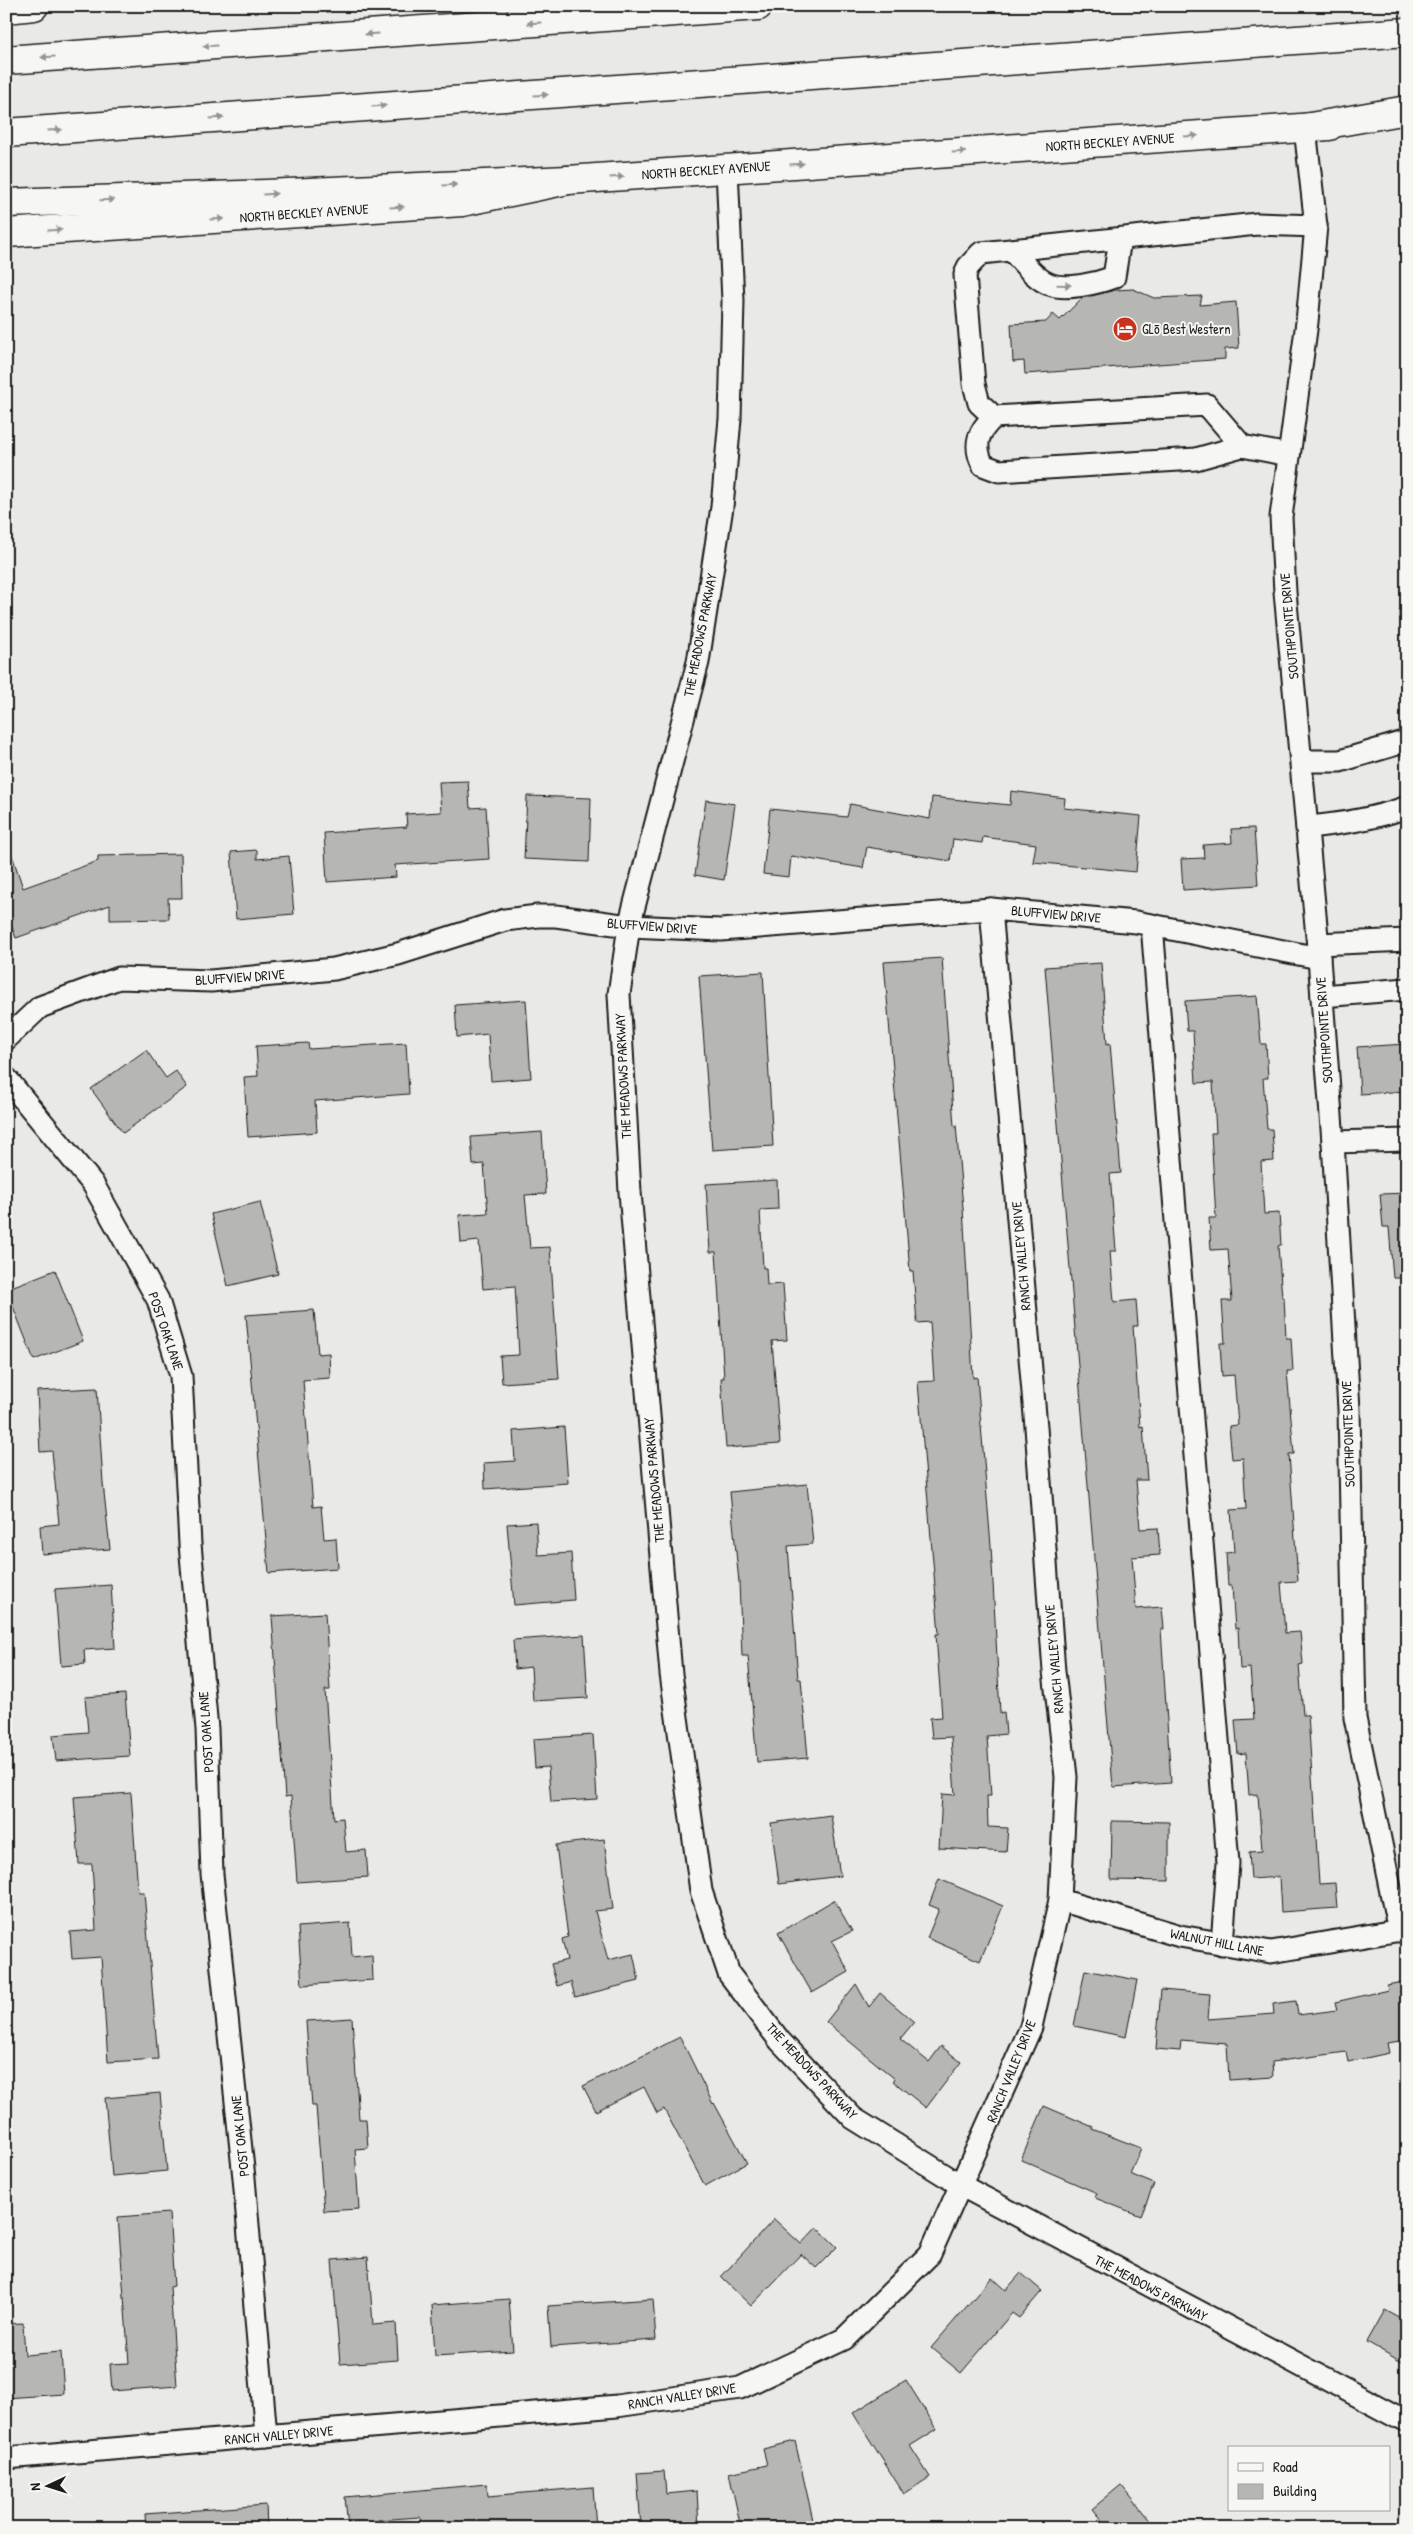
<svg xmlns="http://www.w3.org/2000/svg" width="1413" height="2534" font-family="'Patrick Hand',sans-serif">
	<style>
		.building { fill: #b6b6b3; stroke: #1c1c1c }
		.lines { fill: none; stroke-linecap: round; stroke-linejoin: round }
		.minor-casing { stroke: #1c1c1c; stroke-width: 25 }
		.major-casing { stroke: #1c1c1c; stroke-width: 31 }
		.highway-casing { stroke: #1c1c1c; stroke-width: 31 }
		.minor { stroke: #f6f6f2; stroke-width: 21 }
		.major { stroke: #f6f6f2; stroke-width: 28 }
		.highway { stroke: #f6f6f2; stroke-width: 28 }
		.oneway { fill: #949492 }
		.labels { text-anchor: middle; stroke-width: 4; stroke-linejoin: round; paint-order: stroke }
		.street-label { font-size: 14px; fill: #1c1c1c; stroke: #f6f6f2 }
		.poi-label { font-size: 14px; fill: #1c1c1c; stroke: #f6f6f2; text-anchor: start }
	</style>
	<rect width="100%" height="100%" fill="#e9e9e5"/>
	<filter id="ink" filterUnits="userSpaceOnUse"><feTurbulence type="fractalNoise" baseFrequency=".02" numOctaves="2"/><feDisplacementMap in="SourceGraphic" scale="10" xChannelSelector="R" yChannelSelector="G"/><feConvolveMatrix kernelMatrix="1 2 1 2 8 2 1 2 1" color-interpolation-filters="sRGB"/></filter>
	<g filter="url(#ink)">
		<g class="building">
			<polygon points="1133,289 1154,298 1202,296 1200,305 1236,302 1239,348 1225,349 1225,359 1025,374 1024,361 1013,362 1011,324 1046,322 1053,314 1060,320 1082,298 1115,290"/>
			<polygon points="468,781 470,808 486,807 489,859 395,865 396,877 327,882 324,833 407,827 406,814 441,812 439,782"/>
			<polygon points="1011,791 1065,798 1064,808 1141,816 1136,872 1033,862 1036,844 983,837 982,843 953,839 950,861 867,847 863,868 791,856 789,877 763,874 770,809 847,817 850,804 930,819 932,797 1010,805"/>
			<polygon points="527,796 591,798 589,862 524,859"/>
			<polygon points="706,800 735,804 724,880 695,875"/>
			<polygon points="1254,828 1258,885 1183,890 1181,859 1204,858 1203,845 1232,843 1231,829"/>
			<polygon points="10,849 23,888 98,861 98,856 181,854 182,898 168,898 169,919 110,920 110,905 16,938 6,912 6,850"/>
			<polygon points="257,850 257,859 289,856 294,914 236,919 231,852"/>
			<polygon points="942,958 954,1126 956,1125 963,1208 973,1378 977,1377 991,1546 1000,1713 1004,1712 1006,1734 987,1736 991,1796 987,1796 988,1827 1008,1828 1006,1852 939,1848 942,1794 955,1795 951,1737 932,1738 930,1718 942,1717 936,1634 939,1634 918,1382 934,1381 930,1322 917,1323 913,1271 910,1271 884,962"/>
			<polygon points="1101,963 1107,1044 1110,1043 1121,1173 1110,1174 1116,1251 1110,1251 1114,1302 1136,1300 1138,1326 1133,1326 1140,1427 1143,1426 1147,1480 1136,1480 1140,1529 1158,1528 1160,1555 1132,1557 1136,1609 1162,1607 1164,1629 1161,1629 1171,1783 1113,1787 1045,967"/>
			<polygon points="763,972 773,1146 712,1150 699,976"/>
			<polygon points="1257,996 1261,1044 1266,1044 1268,1078 1263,1078 1267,1129 1272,1129 1274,1161 1261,1162 1264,1214 1279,1213 1281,1245 1278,1246 1282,1297 1284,1297 1286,1338 1291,1338 1293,1371 1287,1371 1294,1454 1289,1454 1298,1581 1281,1582 1285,1633 1300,1632 1303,1664 1299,1665 1303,1715 1308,1715 1319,1884 1335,1883 1337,1908 1281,1912 1279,1877 1251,1879 1249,1852 1262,1851 1258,1794 1249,1795 1246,1753 1238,1754 1235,1720 1254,1719 1250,1668 1240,1669 1238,1628 1235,1629 1232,1586 1228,1586 1226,1553 1234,1552 1231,1510 1246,1509 1243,1458 1232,1459 1229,1426 1238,1425 1234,1375 1222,1376 1220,1343 1225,1343 1222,1301 1232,1301 1228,1249 1211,1250 1209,1218 1216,1218 1211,1133 1216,1133 1213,1082 1196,1083 1193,1031 1187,1031 1185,1001"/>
			<polygon points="526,1000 531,1078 491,1081 488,1034 457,1037 455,1005"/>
			<polygon points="308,1043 309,1049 406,1043 409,1094 315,1101 317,1132 248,1137 244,1077 258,1076 256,1046"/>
			<polygon points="1407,1044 1407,1091 1360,1094 1357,1047"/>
			<polygon points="146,1050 166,1078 176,1071 187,1087 123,1133 91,1089"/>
			<polygon points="542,1132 546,1194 525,1195 530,1248 550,1247 559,1379 502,1383 500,1356 519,1355 515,1286 483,1289 479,1241 461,1243 459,1215 488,1213 484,1164 473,1165 471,1137"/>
			<polygon points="777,1180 778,1209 760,1210 763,1268 766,1268 767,1285 783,1284 787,1340 772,1341 780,1444 726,1448 721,1378 724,1378 716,1252 710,1252 706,1184"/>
			<polygon points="1407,1193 1407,1278 1393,1278 1389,1227 1383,1227 1380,1194"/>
			<polygon points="260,1202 278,1274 228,1286 211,1214"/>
			<polygon points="55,1270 83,1341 34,1360 6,1289"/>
			<polygon points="314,1310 318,1354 329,1353 330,1378 303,1380 313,1507 321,1506 324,1539 336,1538 338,1568 269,1573 246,1315"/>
			<polygon points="97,1388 103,1483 110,1549 42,1554 40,1526 59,1524 52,1451 40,1452 37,1391"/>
			<polygon points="564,1427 568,1483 485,1489 484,1463 515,1461 513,1431"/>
			<polygon points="807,1484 813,1544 788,1546 798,1679 801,1679 808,1758 757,1762 748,1656 742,1656 739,1582 730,1492"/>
			<polygon points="536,1522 538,1555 571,1553 574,1600 514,1605 507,1524"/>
			<polygon points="111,1585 115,1648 84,1650 85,1664 61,1666 55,1589"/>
			<polygon points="325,1613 330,1690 325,1690 334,1819 343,1818 346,1852 366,1850 368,1877 297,1882 291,1796 285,1797 272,1616"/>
			<polygon points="584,1635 588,1698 533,1701 531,1667 515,1669 513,1640"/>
			<polygon points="125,1694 130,1756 56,1761 53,1735 88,1732 85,1697"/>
			<polygon points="593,1735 597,1799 551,1802 548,1767 535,1768 533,1739"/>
			<polygon points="131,1793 138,1892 144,1892 158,2059 108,2062 101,1957 72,1959 70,1932 96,1930 92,1864 79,1864 74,1797"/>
			<polygon points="831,1815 840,1876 779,1884 771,1823"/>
			<polygon points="1112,1821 1169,1822 1169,1881 1111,1880"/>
			<polygon points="604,1839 613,1909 595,1911 608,1960 633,1954 639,1981 575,1997 571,1982 557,1986 551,1964 567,1960 562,1939 568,1937 556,1845"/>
			<polygon points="939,1879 1003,1906 980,1961 927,1938 939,1909 929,1905"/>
			<polygon points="834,1900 852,1931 832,1941 849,1972 812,1993 778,1933"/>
			<polygon points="350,1923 352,1957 372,1955 373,1980 302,1985 298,1927"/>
			<polygon points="1085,1970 1137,1980 1126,2037 1074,2026"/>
			<polygon points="1407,1981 1407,2040 1387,2043 1389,2053 1348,2062 1346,2052 1272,2062 1273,2077 1229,2080 1227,2044 1181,2040 1180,2051 1156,2049 1161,1990 1210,1994 1208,2019 1274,2014 1273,2004 1296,2001 1298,2015 1337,2010 1335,2002 1388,1990 1387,1985"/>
			<polygon points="856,1984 869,2007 880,1993 914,2022 900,2039 929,2062 941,2046 961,2062 926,2108 893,2081 895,2079 826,2022"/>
			<polygon points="352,2018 359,2119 366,2119 368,2148 355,2149 359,2209 324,2211 316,2106 312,2106 306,2021"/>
			<polygon points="680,2037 713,2104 714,2103 747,2163 705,2186 664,2109 657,2113 644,2087 596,2111 583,2086"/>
			<polygon points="160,2093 167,2171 112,2176 105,2098"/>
			<polygon points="1044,2106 1093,2127 1092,2129 1141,2148 1130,2174 1154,2184 1141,2216 1095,2198 1097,2193 1021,2160"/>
			<polygon points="169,2213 174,2286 170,2287 177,2386 112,2391 110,2364 129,2363 118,2217"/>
			<polygon points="774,2219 801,2244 817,2227 837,2247 816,2268 801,2254 751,2306 721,2277"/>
			<polygon points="368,2257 373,2325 396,2323 398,2360 340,2364 332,2260"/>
			<polygon points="1021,2273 1042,2291 1019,2318 1012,2313 961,2373 931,2348 992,2277 1006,2290"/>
			<polygon points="509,2299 513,2351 435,2356 432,2305"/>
			<polygon points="653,2299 656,2340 551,2347 548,2306"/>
			<polygon points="1385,2310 1407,2322 1407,2365 1367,2342"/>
			<polygon points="23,2323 25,2355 61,2352 64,2394 6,2398 6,2324"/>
			<polygon points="906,2380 937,2429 910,2446 930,2477 904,2494 853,2413"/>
			<polygon points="795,2441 813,2520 780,2528 741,2528 729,2473 767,2465 763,2449"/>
			<polygon points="664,2471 666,2494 697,2491 699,2528 641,2528 637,2473"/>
			<polygon points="487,2484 488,2496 593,2487 596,2528 421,2528 420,2517 378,2520 379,2528 348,2528 345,2497"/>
			<polygon points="1121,2485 1156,2528 1108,2528 1092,2509"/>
			<polygon points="266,2505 267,2528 146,2528 145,2514"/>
		</g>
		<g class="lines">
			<defs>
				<g id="minor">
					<polyline points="1305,128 1316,226 1307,322 1281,517 1285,592 1319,958 1333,1142 1349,1409 1355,1718 1399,1931"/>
					<polyline points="727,169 733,301 730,419 722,507 698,662 629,926 619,994 630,1192 671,1674 701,1891 729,1974 780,2041 853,2118 962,2186 1407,2422"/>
					<path d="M 1011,250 C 1022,261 1035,279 1049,284 C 1066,291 1098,283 1114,277 L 1120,239"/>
					<path d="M 994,417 C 978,431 973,445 983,465 L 999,471 L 1196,459 L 1242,446"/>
					<polyline points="1289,455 1242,446 1207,405 994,417 979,403 974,384 965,275 968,267 981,253 1257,224 1316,226"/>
					<polyline points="1301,761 1340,761 1407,741"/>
					<path d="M 1307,827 C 1342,824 1374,819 1407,807"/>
					<polyline points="1152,925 1228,1863 1222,1944"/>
					<polyline points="1318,944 1407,940"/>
					<polyline points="1322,996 1407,989"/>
					<polyline points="6,1039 40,1007 119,978 211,981 334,969 398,954 505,920 538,916 556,916 629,926 721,930 991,909 1136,922 1319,958"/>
					<polyline points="6,1078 93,1184 158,1300 181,1376 190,1544 207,1729 212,1874 244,2178 266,2436"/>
					<polyline points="1333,1142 1407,1140"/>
					<polyline points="1060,1900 1180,1936 1271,1952 1407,1929"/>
					<polyline points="6,2458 617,2406 740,2388 844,2339 930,2254 1031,2027 1060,1900 1066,1777 1054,1671 1036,1427 991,909"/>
				</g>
				<polyline id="major" points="6,233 462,202 568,180 1329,126"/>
				<g id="highway">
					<polyline points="6,9 34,6"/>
					<polyline points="6,60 758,6"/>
					<polyline points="1305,128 1407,110"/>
					<polyline points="6,133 1407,32"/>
					<polyline points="6,203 266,194 568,180"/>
				</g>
			</defs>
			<use href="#minor" class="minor-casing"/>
			<use href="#major" class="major-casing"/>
			<use href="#highway" class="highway-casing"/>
			<use href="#minor" class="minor"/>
			<use href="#major" class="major"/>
			<use href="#highway" class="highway"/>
		</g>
		<defs><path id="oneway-solid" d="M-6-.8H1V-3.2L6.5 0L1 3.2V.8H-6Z" transform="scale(1.25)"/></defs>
		<g class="oneway">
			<use href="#oneway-solid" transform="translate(534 23) rotate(176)"/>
			<use href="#oneway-solid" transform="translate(372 34) rotate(176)"/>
			<use href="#oneway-solid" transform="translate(210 46) rotate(176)"/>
			<use href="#oneway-solid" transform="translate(48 57) rotate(176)"/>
			<use href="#oneway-solid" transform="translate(541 95) rotate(-4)"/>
			<use href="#oneway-solid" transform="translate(379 106) rotate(-4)"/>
			<use href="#oneway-solid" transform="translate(217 118) rotate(-4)"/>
			<use href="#oneway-solid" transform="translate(55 130) rotate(-4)"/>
			<use href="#oneway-solid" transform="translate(1191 136) rotate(-4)"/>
			<use href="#oneway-solid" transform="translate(959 152) rotate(-4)"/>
			<use href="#oneway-solid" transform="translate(797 164) rotate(-4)"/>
			<use href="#oneway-solid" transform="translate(617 177) rotate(-4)"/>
			<use href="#oneway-solid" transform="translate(450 185) rotate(-3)"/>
			<use href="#oneway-solid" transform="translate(270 194) rotate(-3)"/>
			<use href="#oneway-solid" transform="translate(107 200) rotate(-2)"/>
			<use href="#oneway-solid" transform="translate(397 207) rotate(-4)"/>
			<use href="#oneway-solid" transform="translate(217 219) rotate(-4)"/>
			<use href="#oneway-solid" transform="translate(55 230) rotate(-4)"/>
			<use href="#oneway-solid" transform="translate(1064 285) rotate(2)"/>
		</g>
	</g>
	<defs>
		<symbol id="hotel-disc" viewBox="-11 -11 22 22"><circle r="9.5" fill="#c8321e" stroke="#f6f6f2"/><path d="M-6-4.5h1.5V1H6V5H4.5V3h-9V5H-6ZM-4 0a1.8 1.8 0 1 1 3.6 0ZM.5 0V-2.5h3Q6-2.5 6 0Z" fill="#fff"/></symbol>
	</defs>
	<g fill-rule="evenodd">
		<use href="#hotel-disc" x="1111" y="315" width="28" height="28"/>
	</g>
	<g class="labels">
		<g class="street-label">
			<text transform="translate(1110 142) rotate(-4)" y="5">NORTH BECKLEY AVENUE</text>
			<text transform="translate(706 170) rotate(-4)" y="5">NORTH BECKLEY AVENUE</text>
			<text transform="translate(304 213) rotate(-4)" y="5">NORTH BECKLEY AVENUE</text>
			<text transform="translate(1289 626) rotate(-95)" y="5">SOUTHPOINTE DRIVE</text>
			<text transform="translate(700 635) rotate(-79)" y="5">THE MEADOWS PARKWAY</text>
			<text transform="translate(1056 914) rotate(5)" y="5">BLUFFVIEW DRIVE</text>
			<text transform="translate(652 926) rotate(4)" y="5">BLUFFVIEW DRIVE</text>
			<text transform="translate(240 977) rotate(-4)" y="5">BLUFFVIEW DRIVE</text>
			<text transform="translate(1324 1030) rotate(-94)" y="5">SOUTHPOINTE DRIVE</text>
			<text transform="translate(623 1076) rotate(-93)" y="5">THE MEADOWS PARKWAY</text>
			<text transform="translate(1021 1256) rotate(-95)" y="5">RANCH VALLEY DRIVE</text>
			<text transform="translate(166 1331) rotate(71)" y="5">POST OAK LANE</text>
			<text transform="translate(1348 1434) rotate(-92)" y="5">SOUTHPOINTE DRIVE</text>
			<text transform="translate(654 1480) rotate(-95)" y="5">THE MEADOWS PARKWAY</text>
			<text transform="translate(1054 1659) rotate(-95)" y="5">RANCH VALLEY DRIVE</text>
			<text transform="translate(206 1732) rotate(-94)" y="5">POST OAK LANE</text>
			<text transform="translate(1217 1942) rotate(11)" y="5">WALNUT HILL LANE</text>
			<text transform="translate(812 2071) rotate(47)" y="5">THE MEADOWS PARKWAY</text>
			<text transform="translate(1011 2071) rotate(-68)" y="5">RANCH VALLEY DRIVE</text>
			<text transform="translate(240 2136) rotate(-96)" y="5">POST OAK LANE</text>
			<text transform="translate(1151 2288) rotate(28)" y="5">THE MEADOWS PARKWAY</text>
			<text transform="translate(682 2396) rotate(-9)" y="5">RANCH VALLEY DRIVE</text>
			<text transform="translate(279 2435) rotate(-5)" y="5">RANCH VALLEY DRIVE</text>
		</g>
		<g class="poi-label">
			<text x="1142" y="334">GLō Best Western</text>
		</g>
	</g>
	<rect width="1413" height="2534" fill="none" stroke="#f6f6f2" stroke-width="25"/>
	<rect x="12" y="12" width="1388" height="2509" fill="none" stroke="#1c1c1c" stroke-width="2" filter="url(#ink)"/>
	<rect x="1228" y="2446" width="162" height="65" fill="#f6f6f2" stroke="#9f9f9c"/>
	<rect x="1238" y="2463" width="25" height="8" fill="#f6f6f2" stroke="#9f9f9c"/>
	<text x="1273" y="2472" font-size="15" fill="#1c1c1c">Road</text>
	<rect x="1238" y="2484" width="25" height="15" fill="#b6b6b3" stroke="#9f9f9c"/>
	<text x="1273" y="2496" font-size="15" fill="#1c1c1c">Building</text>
	<g transform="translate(48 2486) rotate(266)" stroke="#f6f6f2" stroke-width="4" paint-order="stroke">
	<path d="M0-4L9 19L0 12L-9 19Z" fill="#1c1c1c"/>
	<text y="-8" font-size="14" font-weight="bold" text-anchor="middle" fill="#1c1c1c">N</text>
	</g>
</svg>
